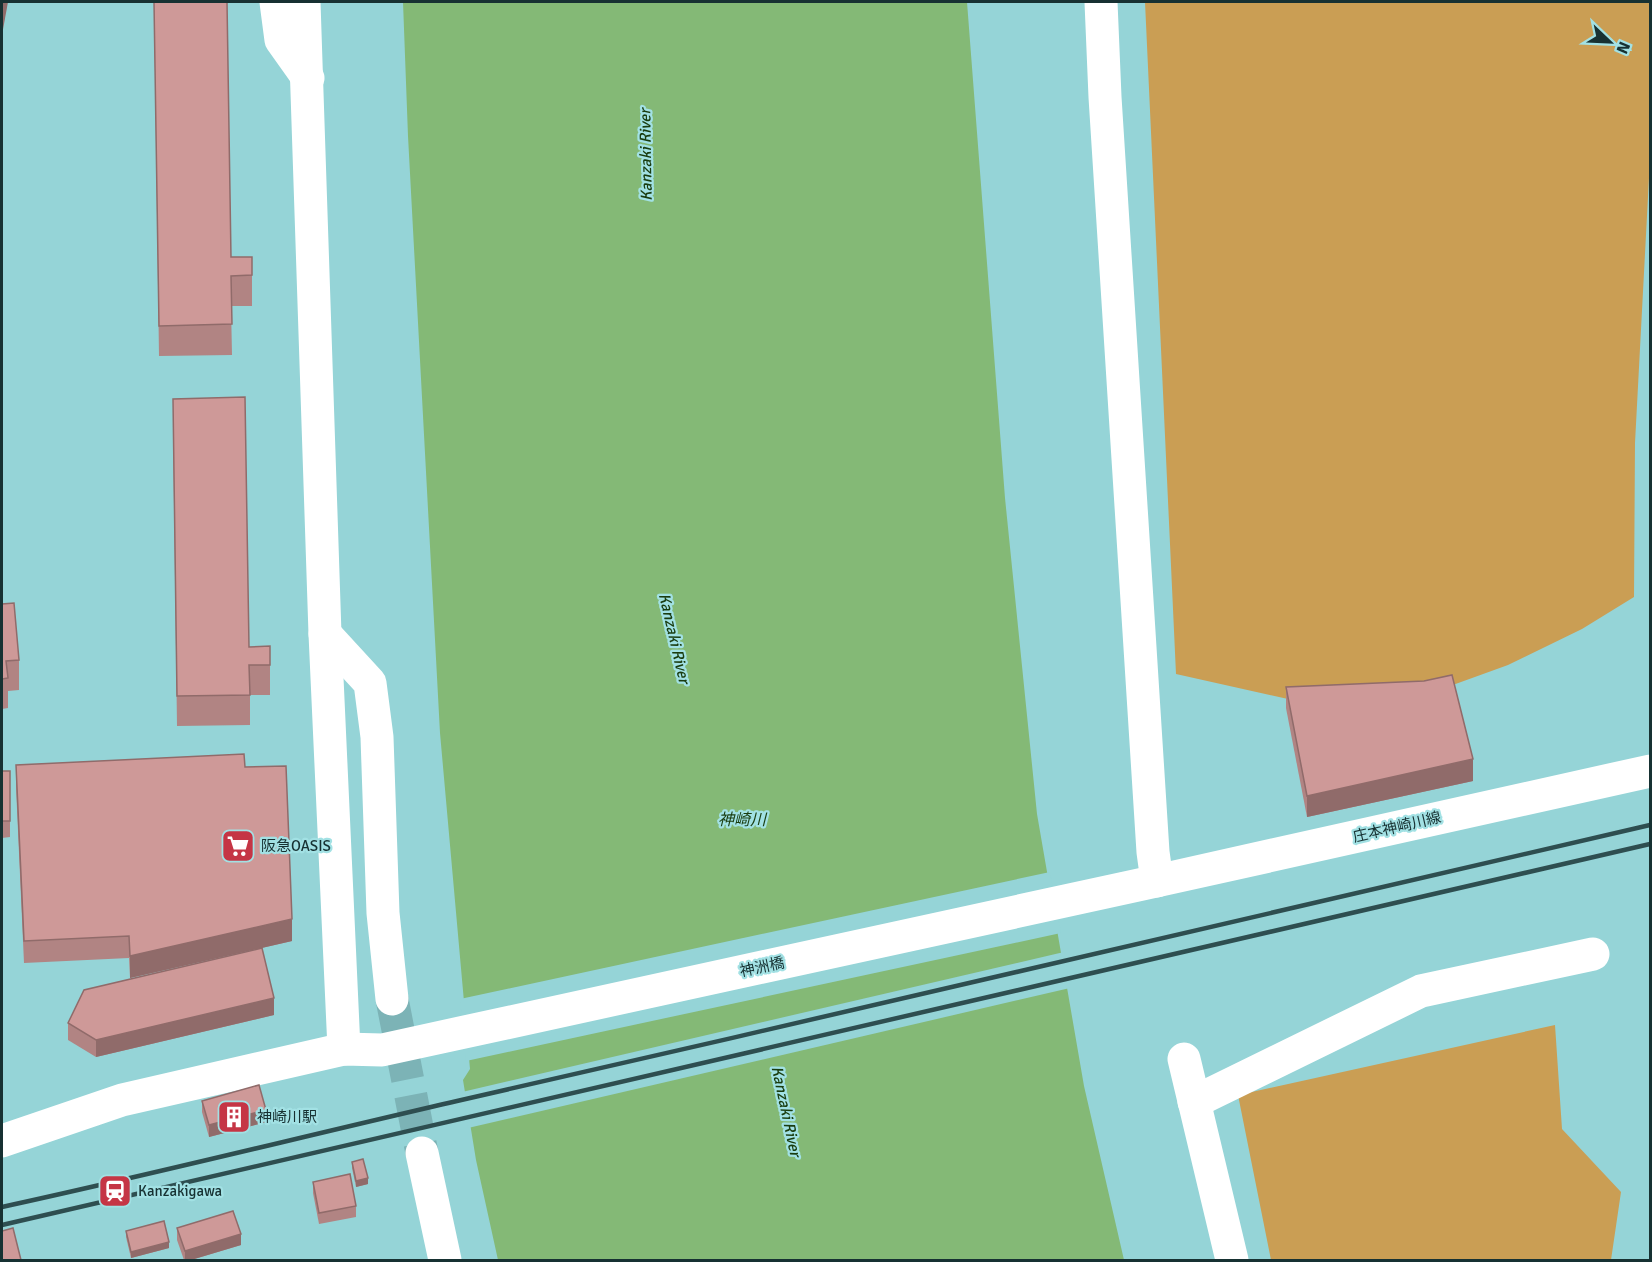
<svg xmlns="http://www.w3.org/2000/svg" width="1652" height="1262" font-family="Signika,'Noto Sans JP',sans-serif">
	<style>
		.green { fill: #ca9e54 }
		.water { fill: #84b976 }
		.pier { fill: #95d4d7 }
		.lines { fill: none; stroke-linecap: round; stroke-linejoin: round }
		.minor-tunnel { stroke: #7cb3b6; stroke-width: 33; stroke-dasharray: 33 16; stroke-linecap: butt }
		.minor { stroke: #fff; stroke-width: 33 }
		.rail { stroke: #2e4e50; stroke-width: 4.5 }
		.wall { fill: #b18483 }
		.shaded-wall { fill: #906b6a }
		.building { fill: #ce9998; stroke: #906b6a; stroke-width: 1.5 }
		.labels { text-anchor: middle; stroke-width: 4.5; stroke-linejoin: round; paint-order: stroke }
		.street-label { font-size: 15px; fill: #173132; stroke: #a2e1e4 }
		.poi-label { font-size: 15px; fill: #173132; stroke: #a2e1e4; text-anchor: start }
		.water-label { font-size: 16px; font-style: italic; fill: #193c0f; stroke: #a2e1e4 }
	</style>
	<rect width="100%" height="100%" fill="#95d4d7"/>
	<g class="green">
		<polygon points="1145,2 1650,2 1650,159 1635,443 1634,597 1582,629 1508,665 1450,686 1288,699 1176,674"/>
		<polygon points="1555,1025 1562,1129 1621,1192 1611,1260 1271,1260 1238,1095"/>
	</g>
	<polygon class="water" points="403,2 967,2 1005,498 1037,814 1084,1086 1124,1260 498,1260 476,1160 463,1080 470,1069 440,733 408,136"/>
	<g class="pier">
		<polygon points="1050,872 1061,933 466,1061 460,999"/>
		<polygon points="1064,952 1070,988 468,1128 462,1092"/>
	</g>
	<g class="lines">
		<polyline class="minor-tunnel" points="392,999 422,1153"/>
		<g class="minor">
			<polyline points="276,2 281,40 308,78"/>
			<polyline points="304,2 325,634 344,1049"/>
			<polyline points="1101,2 1105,97 1153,852 1157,881"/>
			<polyline points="325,634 370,683 377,737 383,913 392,999"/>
			<polyline points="1184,1059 1232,1260"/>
			<polyline points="1194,1102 1421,991 1593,954"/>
			<polyline points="2,1141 122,1100 344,1049 382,1050 1143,884 1650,771"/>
			<polyline points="422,1153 445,1260"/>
		</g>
		<g class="rail">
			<path d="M 2,1207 C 154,1174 305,1136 457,1101 C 855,1010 1253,918 1650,825"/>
			<polyline points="2,1225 1650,844"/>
		</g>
	</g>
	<g class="wall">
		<polygon points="154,2 231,257 252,257 252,306 231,306 232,355 159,356"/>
		<polygon points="173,429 249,647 270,665 270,695 250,695 250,725 177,726"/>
		<polygon points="2,604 19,660 19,690 8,691 8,708 2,709"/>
		<polygon points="1286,687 1473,781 1307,817 1286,708"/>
		<polygon points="16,765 245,767 292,941 130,978 129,958 24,963 16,787"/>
		<polygon points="2,771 10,771 10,837 2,838"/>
		<polygon points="274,1015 96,1057 68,1040 68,1023"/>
		<polygon points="202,1101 266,1122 209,1137 202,1112"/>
		<polygon points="352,1162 368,1184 356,1187 352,1168"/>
		<polygon points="313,1182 356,1206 356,1217 319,1224 313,1193"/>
		<polygon points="177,1228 241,1245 191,1260 184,1260 177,1240"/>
		<polygon points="126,1231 169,1248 131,1258 126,1237"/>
	</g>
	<g class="shaded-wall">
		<polygon points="2,2 8,2 2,35"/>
		<polygon points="1473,759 1473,781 1307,817 1307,796"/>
		<polygon points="292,919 292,941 130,978 130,956"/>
		<polygon points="274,998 274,1015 96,1057 96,1040"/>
		<polygon points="266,1110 266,1122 209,1137 209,1125"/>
		<polygon points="368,1178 368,1184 356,1187 356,1181"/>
		<polygon points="241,1234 241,1245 191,1260 185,1260 185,1251"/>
		<polygon points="169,1242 169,1248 131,1258 131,1252"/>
	</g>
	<g class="building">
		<polygon points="154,2 227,2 231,257 252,257 252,275 231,276 232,324 159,326"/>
		<polygon points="245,397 249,647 270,646 270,665 249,665 250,695 177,696 173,399"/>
		<polygon points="14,603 19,660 6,661 8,678 2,679 2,604"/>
		<polygon points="1452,675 1473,759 1307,796 1286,687 1424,681"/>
		<polygon points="244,754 245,767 286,766 292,919 130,956 129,936 24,941 16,765"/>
		<rect x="2" y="771" width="8" height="50"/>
		<polygon points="262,948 274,998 96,1040 68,1023 84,990"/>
		<polygon points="259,1085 266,1110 209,1125 202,1101"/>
		<polygon points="363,1159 368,1178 356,1181 352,1162"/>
		<polygon points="350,1174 356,1206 319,1213 313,1182"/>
		<polygon points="233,1211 241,1234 185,1251 177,1228"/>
		<polygon points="164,1221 169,1242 131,1252 126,1231"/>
		<polygon points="13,1228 21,1260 2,1260 2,1231"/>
	</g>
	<defs>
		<symbol id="supermarket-square" viewBox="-11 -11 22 22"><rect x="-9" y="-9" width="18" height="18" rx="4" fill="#c53545" stroke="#a2e1e4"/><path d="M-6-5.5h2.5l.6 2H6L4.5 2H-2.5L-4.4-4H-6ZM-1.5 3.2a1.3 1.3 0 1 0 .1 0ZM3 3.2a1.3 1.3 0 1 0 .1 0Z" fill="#fff"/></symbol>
		<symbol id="building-square" viewBox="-11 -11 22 22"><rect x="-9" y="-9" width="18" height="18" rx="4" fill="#c53545" stroke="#a2e1e4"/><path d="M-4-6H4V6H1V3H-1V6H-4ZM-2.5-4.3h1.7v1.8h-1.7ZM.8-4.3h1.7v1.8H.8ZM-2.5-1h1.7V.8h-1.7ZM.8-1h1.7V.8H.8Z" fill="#fff"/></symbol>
		<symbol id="station-square" viewBox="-11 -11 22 22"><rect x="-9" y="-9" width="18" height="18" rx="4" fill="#c53545" stroke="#a2e1e4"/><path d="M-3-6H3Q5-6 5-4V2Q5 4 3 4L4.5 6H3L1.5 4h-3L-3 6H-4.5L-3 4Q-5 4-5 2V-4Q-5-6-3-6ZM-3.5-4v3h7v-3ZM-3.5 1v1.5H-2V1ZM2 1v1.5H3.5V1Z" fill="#fff"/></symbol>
	</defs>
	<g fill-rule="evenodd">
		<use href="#supermarket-square" x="219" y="827" width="38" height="38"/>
		<use href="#building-square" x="215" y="1098" width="38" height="38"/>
		<use href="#station-square" x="96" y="1172" width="38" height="38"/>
	</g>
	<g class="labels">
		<g class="street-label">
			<text transform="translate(1397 827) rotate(-13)" y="5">庄本神崎川線</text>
			<text transform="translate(762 967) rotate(-12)" y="5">神洲橋</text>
		</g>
		<g class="poi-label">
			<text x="261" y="851">阪急OASIS</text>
			<text x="257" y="1122">神崎川駅</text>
			<text x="138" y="1196">Kanzakigawa</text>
		</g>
		<g class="water-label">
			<text transform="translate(645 155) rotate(-91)" y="6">Kanzaki River</text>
			<text transform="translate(675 638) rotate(77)" y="6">Kanzaki River</text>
			<text x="742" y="825">神崎川</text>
			<text transform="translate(787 1111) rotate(78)" y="6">Kanzaki River</text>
		</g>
	</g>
	<rect width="1652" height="1262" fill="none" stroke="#173132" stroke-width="6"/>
	<g transform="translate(1610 42) rotate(113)" stroke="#a2e1e4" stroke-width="4.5" paint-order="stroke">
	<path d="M0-4.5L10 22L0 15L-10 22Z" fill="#173132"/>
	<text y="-9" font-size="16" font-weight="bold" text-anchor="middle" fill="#173132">N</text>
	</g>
</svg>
